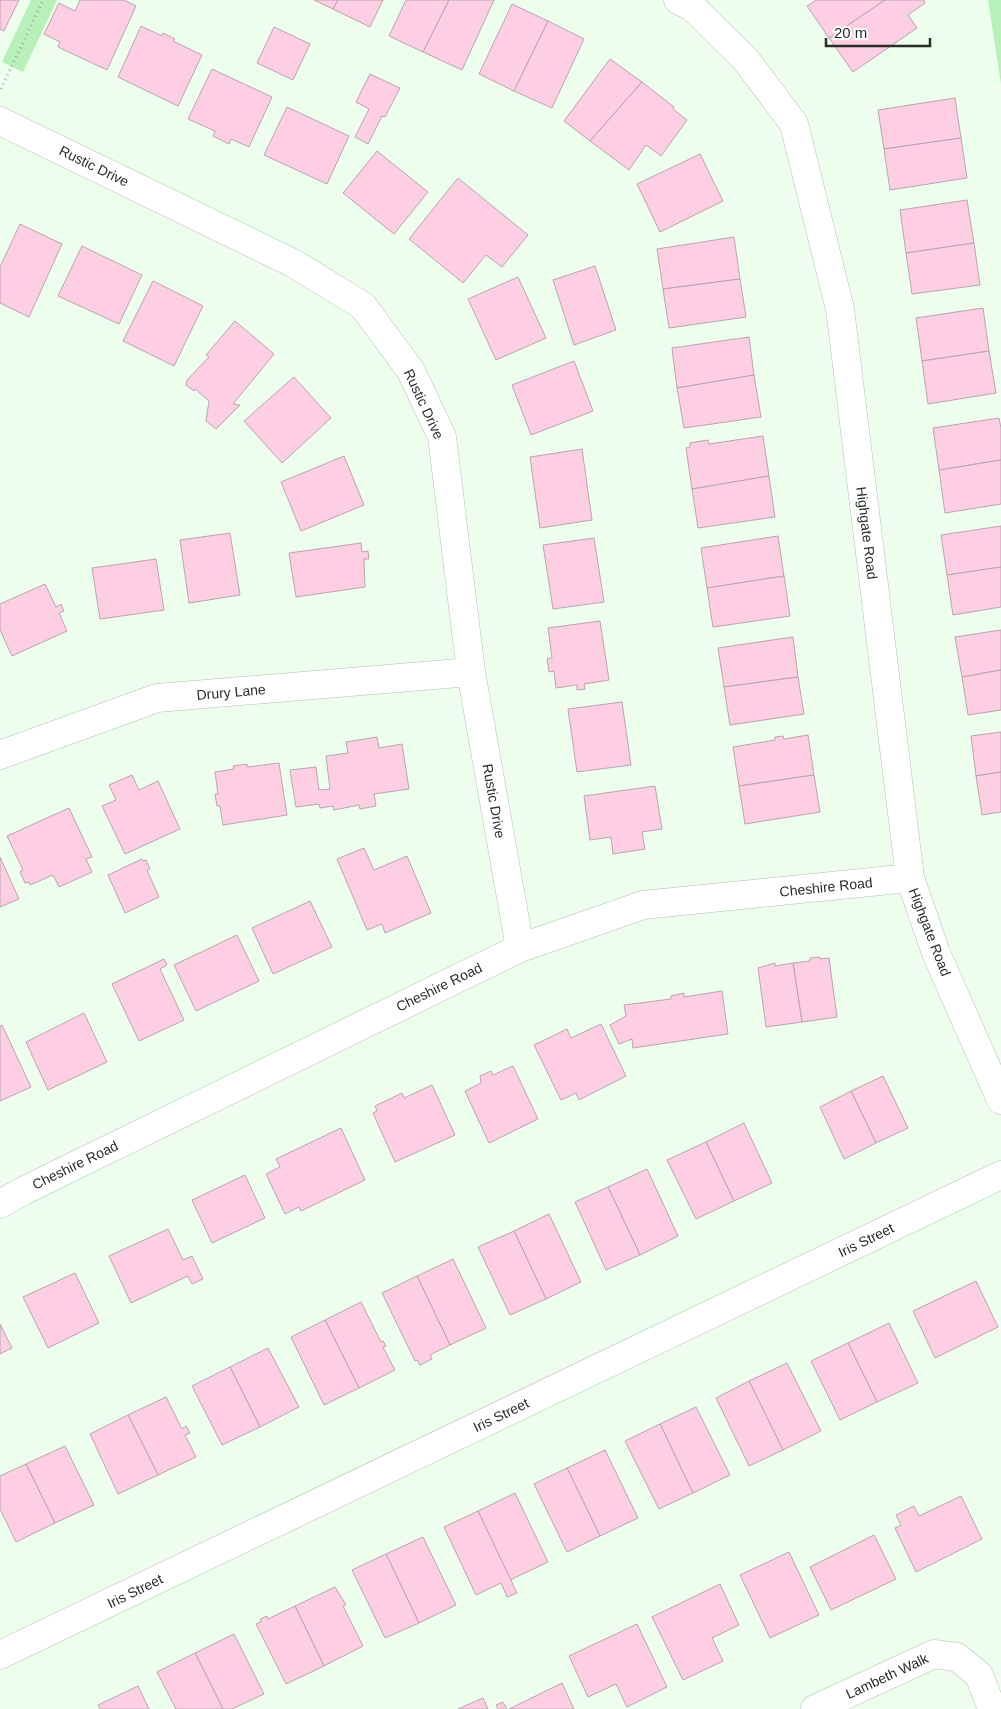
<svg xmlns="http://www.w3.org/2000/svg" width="1001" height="1709" font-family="Arial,sans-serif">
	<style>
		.green { fill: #b8f0b9 }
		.building { fill: #fecee3; stroke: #baa4ae }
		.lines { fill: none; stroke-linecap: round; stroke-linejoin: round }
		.minor-casing { stroke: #b2c2b2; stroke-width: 29 }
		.tertiary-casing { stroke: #b2c2b2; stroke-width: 29 }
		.path { stroke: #a0aca0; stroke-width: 3; stroke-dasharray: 1 4; stroke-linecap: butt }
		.minor { stroke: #fff; stroke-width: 28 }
		.tertiary { stroke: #fff; stroke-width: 28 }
		.labels { text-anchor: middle; stroke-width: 4; stroke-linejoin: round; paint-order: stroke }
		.street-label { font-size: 14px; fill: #282e28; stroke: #fff }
	</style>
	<rect width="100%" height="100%" fill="#edfeed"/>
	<g class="green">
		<polygon points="31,0 57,0 23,72 2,62"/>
		<polygon points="988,0 1001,0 1001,84"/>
	</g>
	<g class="building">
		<polygon points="0,0 19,0 4,31 0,29"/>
		<polygon points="80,0 124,0 136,6 107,70 58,47 60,42 44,34 59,3 75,11"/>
		<polygon points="314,0 338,0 333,9"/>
		<polygon points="338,0 383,0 370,27 333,9"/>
		<polygon points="406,0 449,0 423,52 389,36"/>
		<polygon points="449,0 494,0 462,70 423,52"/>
		<polygon points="816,0 885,0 829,38 807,6"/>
		<polygon points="885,0 924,0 925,3 908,15 917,28 853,72 829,38"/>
		<polygon points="512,4 548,21 514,91 479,74"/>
		<polygon points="548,21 584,39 552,108 514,91"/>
		<polygon points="141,26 162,36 163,33 175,39 173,41 202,55 178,106 118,77"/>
		<polygon points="274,27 310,44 293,80 257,63"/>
		<polygon points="610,59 642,82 590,141 564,121"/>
		<polygon points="212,69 272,97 249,147 231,139 229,144 213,136 215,131 188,119"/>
		<polygon points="370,74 400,88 385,117 382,116 368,144 355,137 369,109 356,102"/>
		<polygon points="642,82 674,107 673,109 687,120 661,156 646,145 629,170 590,141"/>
		<polygon points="955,98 961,138 884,149 878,110"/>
		<polygon points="287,107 349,136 327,184 264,155"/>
		<polygon points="961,138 967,178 890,190 884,149"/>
		<polygon points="377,151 428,192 394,234 343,193"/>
		<polygon points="700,154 723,201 660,232 637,184"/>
		<polygon points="458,178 528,235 502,267 486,255 463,283 409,239"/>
		<polygon points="967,200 974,243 906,253 900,210"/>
		<polygon points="20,224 62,244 29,317 0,303 0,267"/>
		<polygon points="734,237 740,279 663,289 657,249"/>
		<polygon points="974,243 980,285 912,294 906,253"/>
		<polygon points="82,246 142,275 119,324 58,296"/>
		<polygon points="595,266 616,330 574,345 553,280"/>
		<polygon points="518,277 546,338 496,360 468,299"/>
		<polygon points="740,279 746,317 669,328 663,289"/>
		<polygon points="153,281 203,306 174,366 123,341"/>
		<polygon points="983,308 989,351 922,361 916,318"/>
		<polygon points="235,321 274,354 233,404 240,405 216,429 206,421 209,401 195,389 194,391 186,385 187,380 209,357 206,355"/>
		<polygon points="749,337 754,375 677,388 672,348"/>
		<polygon points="989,351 996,393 928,404 922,361"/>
		<polygon points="574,361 593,411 531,435 512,385"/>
		<polygon points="754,375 761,417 684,428 677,388"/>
		<polygon points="294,377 331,418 282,463 244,421"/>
		<polygon points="999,418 1001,428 1001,460 939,470 933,428"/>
		<polygon points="763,436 769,476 692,489 686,448 690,447 690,443 708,440 709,444"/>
		<polygon points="582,449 592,520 540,528 530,457"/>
		<polygon points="344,456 364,505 301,531 281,482"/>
		<polygon points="1001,460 1001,504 945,513 939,470"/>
		<polygon points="769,476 775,517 698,528 692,489"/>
		<polygon points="1001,526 1001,567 947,575 941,535"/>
		<polygon points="230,533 240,595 189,603 180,540"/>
		<polygon points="778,536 784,576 707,588 701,548"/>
		<polygon points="594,538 604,602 553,609 543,545"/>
		<polygon points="361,543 362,552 368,551 369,559 364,559 365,587 296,597 289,553"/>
		<polygon points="156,559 164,610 100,619 92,568"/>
		<polygon points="1001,567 1001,607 953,615 947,575"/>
		<polygon points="784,576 790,616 713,627 707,588"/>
		<polygon points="45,584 56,607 61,604 64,611 59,613 67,631 12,656 0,630 0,604"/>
		<polygon points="600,621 609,680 584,684 585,689 577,690 577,685 556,688 554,671 549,672 547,659 552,658 548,628"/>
		<polygon points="1001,630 1001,670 962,677 955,637"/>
		<polygon points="793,637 798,677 724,687 718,648"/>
		<polygon points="1001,670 1001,710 968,715 962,677"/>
		<polygon points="798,677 804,714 730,725 724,687"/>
		<polygon points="622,702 631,765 577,772 568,709"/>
		<polygon points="1001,732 1001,772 976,776 971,736"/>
		<polygon points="808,735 814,775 739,786 733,747 775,740 775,737 783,736 784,739"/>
		<polygon points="377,737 379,748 402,744 409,789 374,794 376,806 360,809 359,805 334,810 333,806 320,808 319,804 296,807 290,770 316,767 319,790 330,789 326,756 348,753 346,742"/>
		<polygon points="279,763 287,815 223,825 220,806 217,806 215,794 218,794 215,772 234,769 233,766 247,764 247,767"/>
		<polygon points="1001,772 1001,812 982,815 976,776"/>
		<polygon points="132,775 139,790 158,781 180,829 125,854 102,806 116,800 109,785"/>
		<polygon points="814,775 820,812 745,824 739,786"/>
		<polygon points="655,786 662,829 642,832 645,849 613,854 611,837 590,840 584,796"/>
		<polygon points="69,808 92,857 86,859 92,872 59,887 53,875 30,885 29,882 25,883 20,872 23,870 7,836"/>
		<polygon points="364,848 374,870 407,856 431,913 385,933 382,924 367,930 337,859"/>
		<polygon points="0,857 19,899 0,907"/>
		<polygon points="142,859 143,861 146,860 150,869 147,870 159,897 125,913 108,875"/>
		<polygon points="310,901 332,947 273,974 252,928"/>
		<polygon points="237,935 259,981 196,1011 174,965"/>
		<polygon points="820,957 820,959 829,958 837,1017 802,1022 793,963 810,961 810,958"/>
		<polygon points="164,959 167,965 160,969 184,1020 139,1041 112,984"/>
		<polygon points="775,963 775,966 793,963 802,1022 766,1027 758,968"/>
		<polygon points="722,991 728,1034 633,1048 632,1039 619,1044 610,1025 626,1016 624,1005 671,999 671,996 684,993 684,997"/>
		<polygon points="84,1013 107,1062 48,1090 26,1042"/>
		<polygon points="601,1024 626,1076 579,1100 576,1093 561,1100 534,1045 567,1029 571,1038"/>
		<polygon points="2,1025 31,1087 0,1101 0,1026"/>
		<polygon points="513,1066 538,1119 489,1143 465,1091 481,1083 480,1076 491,1071 493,1075"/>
		<polygon points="883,1076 908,1128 876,1143 851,1091"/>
		<polygon points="432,1085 455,1135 395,1162 373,1113 377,1111 375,1106 402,1093 404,1098"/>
		<polygon points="851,1091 876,1143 844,1159 820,1107"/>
		<polygon points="744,1123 772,1183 734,1201 706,1142"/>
		<polygon points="341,1128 365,1180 301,1211 299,1207 285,1214 266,1174 280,1167 276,1159"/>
		<polygon points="706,1142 734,1201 696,1219 667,1160"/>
		<polygon points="647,1169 678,1236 640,1255 608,1187"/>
		<polygon points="245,1175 265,1218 212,1243 192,1200"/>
		<polygon points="608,1187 640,1255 606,1270 575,1202"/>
		<polygon points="549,1214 581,1282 546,1299 514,1231"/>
		<polygon points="168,1229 183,1260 192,1256 203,1279 192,1284 188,1276 131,1303 109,1256"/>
		<polygon points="514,1231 546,1299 510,1315 478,1247"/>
		<polygon points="453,1259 486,1328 450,1345 417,1276"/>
		<polygon points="75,1273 99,1323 48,1348 23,1297"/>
		<polygon points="417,1276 450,1345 430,1355 432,1359 420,1365 417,1360 415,1361 382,1293"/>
		<polygon points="976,1281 998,1327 935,1358 913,1311"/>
		<polygon points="361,1302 381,1342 383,1341 386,1346 383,1347 395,1370 359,1388 325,1320"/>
		<polygon points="325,1320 359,1388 324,1405 291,1337"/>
		<polygon points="889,1323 918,1383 877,1402 848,1343"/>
		<polygon points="0,1324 12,1348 0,1354"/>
		<polygon points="848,1343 877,1402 840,1420 811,1361"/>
		<polygon points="268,1348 299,1407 260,1427 230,1367"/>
		<polygon points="787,1363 821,1431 783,1450 749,1381"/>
		<polygon points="230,1367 260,1427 222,1445 192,1386"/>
		<polygon points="749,1381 783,1450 749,1466 716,1398"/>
		<polygon points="166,1397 182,1429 186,1426 190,1433 185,1435 196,1457 158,1475 128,1415"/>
		<polygon points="696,1407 730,1475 693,1493 660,1424"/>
		<polygon points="128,1415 158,1475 118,1494 90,1434"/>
		<polygon points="660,1424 693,1493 659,1509 625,1441"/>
		<polygon points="65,1446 94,1505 55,1523 26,1464"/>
		<polygon points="605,1450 638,1518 600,1536 567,1468"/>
		<polygon points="26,1464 55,1523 16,1542 0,1509 0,1476"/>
		<polygon points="567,1468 600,1536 567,1552 534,1484"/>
		<polygon points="515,1493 548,1562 510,1580 478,1511"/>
		<polygon points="961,1496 982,1539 916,1572 895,1528 901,1525 896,1515 914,1506 919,1516"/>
		<polygon points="478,1511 517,1593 507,1597 501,1583 476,1595 444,1527"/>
		<polygon points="874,1535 896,1579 831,1610 810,1567"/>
		<polygon points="423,1537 456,1605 419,1623 386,1554"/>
		<polygon points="789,1552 819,1615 770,1638 740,1575"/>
		<polygon points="386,1554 419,1623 385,1638 352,1570"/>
		<polygon points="720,1584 739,1625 712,1638 723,1661 683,1680 652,1617"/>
		<polygon points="335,1587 346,1605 343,1606 363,1646 324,1666 295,1606"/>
		<polygon points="295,1606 324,1666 286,1684 256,1624 262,1621 260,1619 267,1616 268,1619"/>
		<polygon points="637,1624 667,1687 627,1707 616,1684 588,1697 569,1656"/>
		<polygon points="234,1634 264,1694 232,1709 223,1709 195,1653"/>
		<polygon points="195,1653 223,1709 176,1709 157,1672"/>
		<polygon points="562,1683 574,1709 509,1709"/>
		<polygon points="138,1686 149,1709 100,1709 98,1705"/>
		<polygon points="483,1698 488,1709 458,1709"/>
		<polygon points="503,1702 507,1709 498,1709 496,1705"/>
	</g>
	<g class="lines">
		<defs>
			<g id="minor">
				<polyline points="678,0 692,7 746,60 794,124 840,309 910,878 936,953 1001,1100"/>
				<polyline points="0,121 293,263 363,306 411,371 442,437 471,672 520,948"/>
				<polyline points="0,755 157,698 471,672"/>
				<polyline points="0,1204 23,1191 520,948 643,905 910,878"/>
				<polyline points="815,1709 934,1654 957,1657 979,1675 992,1709"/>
			</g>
			<polyline id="tertiary" points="0,1655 1001,1175"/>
		</defs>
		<use href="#minor" class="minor-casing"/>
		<use href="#tertiary" class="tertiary-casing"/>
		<polyline class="path" points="1,89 43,0"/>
		<use href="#minor" class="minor"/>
		<use href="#tertiary" class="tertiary"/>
	</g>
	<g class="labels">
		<g class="street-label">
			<text transform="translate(94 166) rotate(26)" y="5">Rustic Drive</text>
			<text transform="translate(424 404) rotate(65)" y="5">Rustic Drive</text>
			<text transform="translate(867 533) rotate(83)" y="5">Highgate Road</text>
			<text transform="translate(231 692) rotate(-5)" y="5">Drury Lane</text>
			<text transform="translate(494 801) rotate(80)" y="5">Rustic Drive</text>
			<text transform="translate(826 887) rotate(-6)" y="5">Cheshire Road</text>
			<text transform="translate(930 932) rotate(69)" y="5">Highgate Road</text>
			<text transform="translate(439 987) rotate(-26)" y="5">Cheshire Road</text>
			<text transform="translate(75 1165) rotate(-26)" y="5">Cheshire Road</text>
			<text transform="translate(866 1240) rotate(-26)" y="5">Iris Street</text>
			<text transform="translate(501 1415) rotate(-26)" y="5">Iris Street</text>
			<text transform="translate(135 1591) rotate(-26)" y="5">Iris Street</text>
			<text transform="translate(887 1676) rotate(-25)" y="5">Lambeth Walk</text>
		</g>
	</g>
	<path d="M826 38v8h104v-8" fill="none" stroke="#282e28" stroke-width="2.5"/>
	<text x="834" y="38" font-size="15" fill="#282e28" stroke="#ffffff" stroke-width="4" paint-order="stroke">20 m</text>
</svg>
